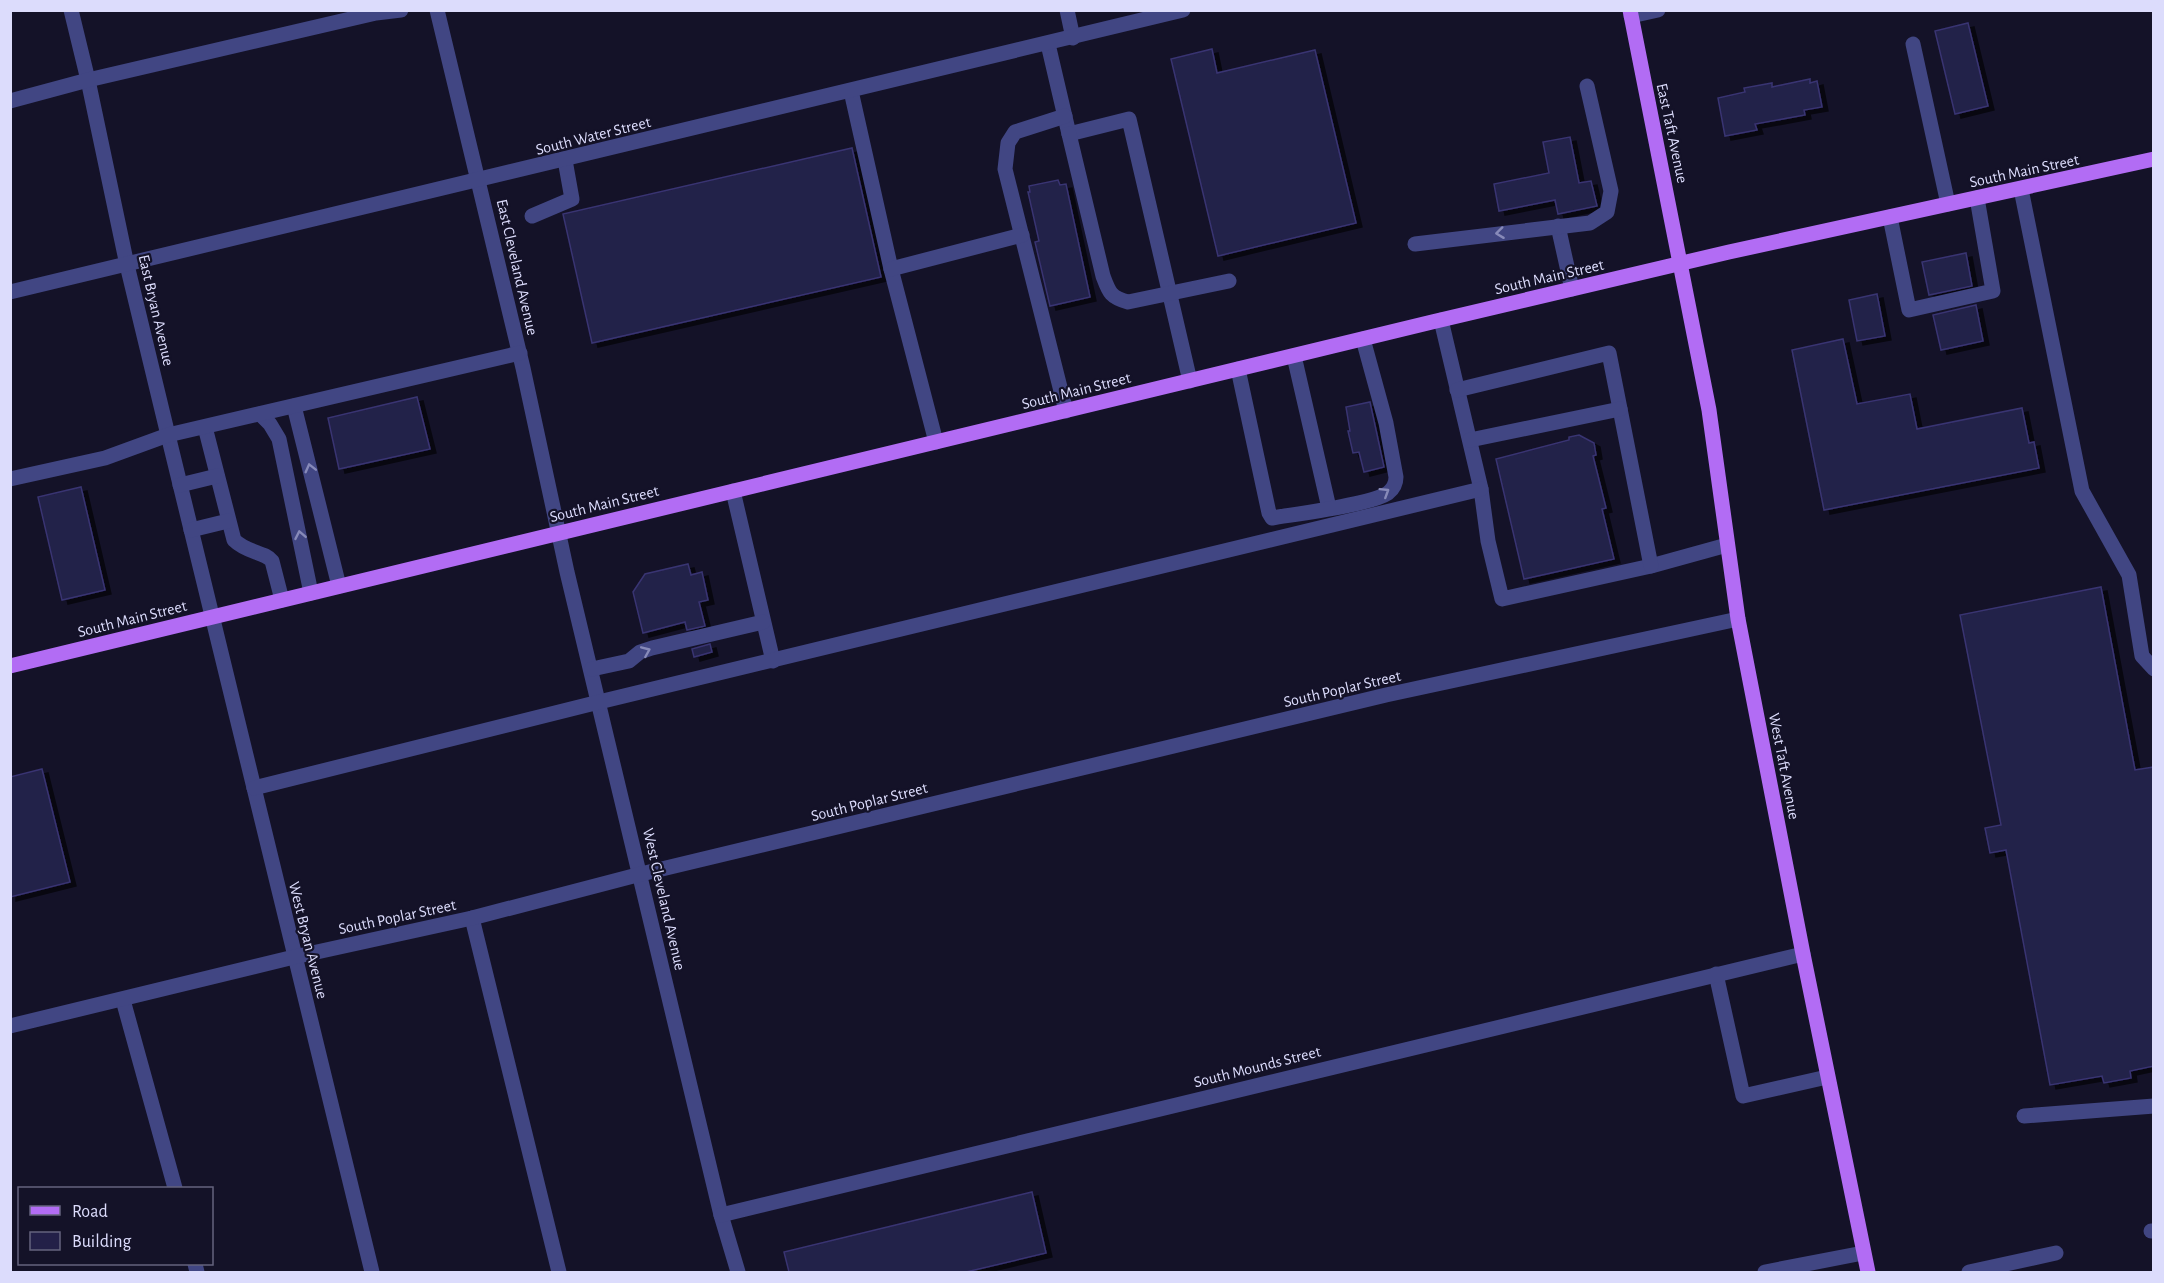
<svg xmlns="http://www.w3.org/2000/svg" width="2164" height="1283" font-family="'Alegreya Sans',sans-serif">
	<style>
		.building { fill: #232048; stroke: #393472; stroke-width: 1.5; filter: url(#shadow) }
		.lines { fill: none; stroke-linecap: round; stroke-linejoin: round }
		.minor { stroke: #414683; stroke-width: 15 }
		.major { stroke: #b26cf4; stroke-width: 15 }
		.oneway { stroke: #878ab9 }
		.labels { text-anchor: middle; stroke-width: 4.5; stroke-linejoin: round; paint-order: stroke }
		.street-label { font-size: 16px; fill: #dcdcfc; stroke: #141228 }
	</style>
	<defs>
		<filter id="shadow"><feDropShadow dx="6" dy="4" stdDeviation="0" flood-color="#0009"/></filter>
	</defs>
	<rect width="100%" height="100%" fill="#141228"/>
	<g class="building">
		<polygon points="1968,23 1988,106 1955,114 1935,31"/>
		<polygon points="1212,49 1217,73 1315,50 1356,223 1218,256 1171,59"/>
		<polygon points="1810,79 1810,83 1817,81 1822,107 1804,110 1805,115 1755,124 1757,130 1725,136 1718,98 1745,92 1744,88 1772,83 1772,87"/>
		<polygon points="1570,137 1579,183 1591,181 1597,206 1558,214 1555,200 1499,211 1494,184 1549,173 1543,142"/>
		<polygon points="852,148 881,277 592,343 563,214"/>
		<polygon points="1058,180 1060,185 1066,184 1090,297 1050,306 1035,242 1039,241 1028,192 1030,192 1029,186"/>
		<polygon points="1966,253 1972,286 1929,295 1922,262"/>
		<polygon points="1877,294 1885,336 1857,341 1849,300"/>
		<polygon points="1976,305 1983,341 1941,350 1933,315"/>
		<polygon points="1843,339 1857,404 1910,394 1917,429 2022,408 2029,443 2034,442 2039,468 1824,510 1792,350"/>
		<polygon points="417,397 430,449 339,469 328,418"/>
		<polygon points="1370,402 1384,467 1364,472 1359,452 1353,453 1348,431 1350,431 1346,407"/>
		<polygon points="1579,435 1594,443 1596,455 1593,456 1606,508 1602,509 1614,559 1524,579 1496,459 1569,440 1569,437"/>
		<polygon points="81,487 105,590 62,600 38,497"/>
		<polygon points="688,564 691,575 702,572 708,600 699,602 705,626 687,630 685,622 643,633 633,592 645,574"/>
		<polygon points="2101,587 2135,770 2154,767 2154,1066 2130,1071 2131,1078 2104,1083 2102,1076 2050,1085 2006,850 1990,853 1985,828 2001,825 1960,615"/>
		<polygon points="710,644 712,652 694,657 692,649"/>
		<polygon points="42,769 70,882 10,897 10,777"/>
		<polygon points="1032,1192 1046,1253 966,1272 789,1272 784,1252"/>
	</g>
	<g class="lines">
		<g class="minor">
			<polyline points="71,10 88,80 127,265 168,435 372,1272"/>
			<polyline points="437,10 523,368 567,572 721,1215 738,1272"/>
			<polyline points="1067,10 1073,38"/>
			<polyline points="1631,16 1658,10"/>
			<polyline points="1048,44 1069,134 1129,119 1190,381"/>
			<polyline points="1913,44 1948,204"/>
			<polyline points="851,91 891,269 936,442"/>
			<polyline points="10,101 88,80 376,13 401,10"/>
			<polyline points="1065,116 1015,132 1008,143 1005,169 1066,411"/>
			<path d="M 1069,134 L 1103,276 C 1109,292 1110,297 1128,302 L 1229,281"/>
			<polyline points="2021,189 2082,491 2129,575 2142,656 2154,669"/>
			<polyline points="532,216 572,199 565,160"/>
			<polyline points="1890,217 1909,310 1993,291 1977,198"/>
			<polyline points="1558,226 1572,289"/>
			<polyline points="1415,244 1590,223 1607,212 1611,191 1587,86"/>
			<polyline points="891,269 1022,235"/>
			<polyline points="10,292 1183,10"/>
			<polyline points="1441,320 1481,489 1488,541 1502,599 1651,566 1727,545"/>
			<polyline points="1294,356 1329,508"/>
			<path d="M 1238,369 L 1269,513 L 1272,518 C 1296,514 1370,505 1388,493 C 1393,489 1396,484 1396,477 L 1386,423 L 1363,339"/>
			<polyline points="1457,390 1609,353 1651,566"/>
			<polyline points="294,406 339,586"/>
			<polyline points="260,414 270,424 279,439 311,593"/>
			<path d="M 205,427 L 234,540 C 247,553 265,552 272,561 L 282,600"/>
			<polyline points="1470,440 1620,409"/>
			<polyline points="10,479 105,458 168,435 520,353"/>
			<polyline points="180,485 217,476"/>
			<polyline points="733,491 773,661"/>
			<polyline points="191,530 228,521"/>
			<polyline points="592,669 629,661 640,652 652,648 763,622"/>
			<polyline points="254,788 599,702 1481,489"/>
			<polyline points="472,918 559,1272"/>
			<polyline points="1716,974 1743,1096 1827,1077"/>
			<polyline points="123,1000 175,1188"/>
			<polyline points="10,1026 294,957 472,918 641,874 1386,695 1738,619"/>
			<polyline points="2024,1116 2154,1106"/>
			<polyline points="721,1215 1803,954"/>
			<polyline points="2151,1231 2154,1231"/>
			<polyline points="195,1264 197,1272"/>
			<polyline points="1765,1272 1863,1253"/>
			<polyline points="1969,1272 2056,1253"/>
		</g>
		<g class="major">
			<polyline points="1630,10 1709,410 1738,619 1803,954 1868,1272"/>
			<polyline points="10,666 1432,322 1729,252 2154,159"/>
		</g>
	</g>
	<defs><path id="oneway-chevron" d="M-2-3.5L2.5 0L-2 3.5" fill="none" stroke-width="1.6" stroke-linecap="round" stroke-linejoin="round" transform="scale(1.5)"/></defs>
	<g class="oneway">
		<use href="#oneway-chevron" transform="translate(1500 233) rotate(173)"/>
		<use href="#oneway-chevron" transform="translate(310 468) rotate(-104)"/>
		<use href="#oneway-chevron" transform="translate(1385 492) rotate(-32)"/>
		<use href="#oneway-chevron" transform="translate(300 535) rotate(-101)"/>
		<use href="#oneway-chevron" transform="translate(646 651) rotate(-23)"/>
	</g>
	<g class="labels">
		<g class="street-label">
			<text transform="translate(1673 133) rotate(78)" y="6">East Taft Avenue</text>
			<text transform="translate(593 135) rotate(-14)" y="6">South Water Street</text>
			<text transform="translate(2024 170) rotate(-12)" y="6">South Main Street</text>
			<text transform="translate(518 267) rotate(77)" y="6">East Cleveland Avenue</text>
			<text transform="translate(1549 276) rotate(-13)" y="6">South Main Street</text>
			<text transform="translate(157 310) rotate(77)" y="6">East Bryan Avenue</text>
			<text transform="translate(1076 390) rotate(-14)" y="6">South Main Street</text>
			<text transform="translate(604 503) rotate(-14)" y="6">South Main Street</text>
			<text transform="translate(132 618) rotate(-14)" y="6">South Main Street</text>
			<text transform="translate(1342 688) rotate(-13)" y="6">South Poplar Street</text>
			<text transform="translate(1785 766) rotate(79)" y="6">West Taft Avenue</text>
			<text transform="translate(869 801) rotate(-14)" y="6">South Poplar Street</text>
			<text transform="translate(665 899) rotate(77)" y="6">West Cleveland Avenue</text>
			<text transform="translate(397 916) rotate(-12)" y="6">South Poplar Street</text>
			<text transform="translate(309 940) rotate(76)" y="6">West Bryan Avenue</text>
			<text transform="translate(1257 1066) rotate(-14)" y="6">South Mounds Street</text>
		</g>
	</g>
	<rect width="2164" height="1283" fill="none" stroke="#dcdcfc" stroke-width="24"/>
	<rect x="18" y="1187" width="195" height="78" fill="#141228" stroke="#64637d" stroke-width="1.5"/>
	<rect x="30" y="1206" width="30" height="9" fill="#b26cf4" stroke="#64637d" stroke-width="1.5"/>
	<text x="72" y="1217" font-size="18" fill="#dcdcfc">Road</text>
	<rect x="30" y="1232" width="30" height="18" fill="#232048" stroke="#64637d" stroke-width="1.5"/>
	<text x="72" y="1247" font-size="18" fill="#dcdcfc">Building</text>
</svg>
